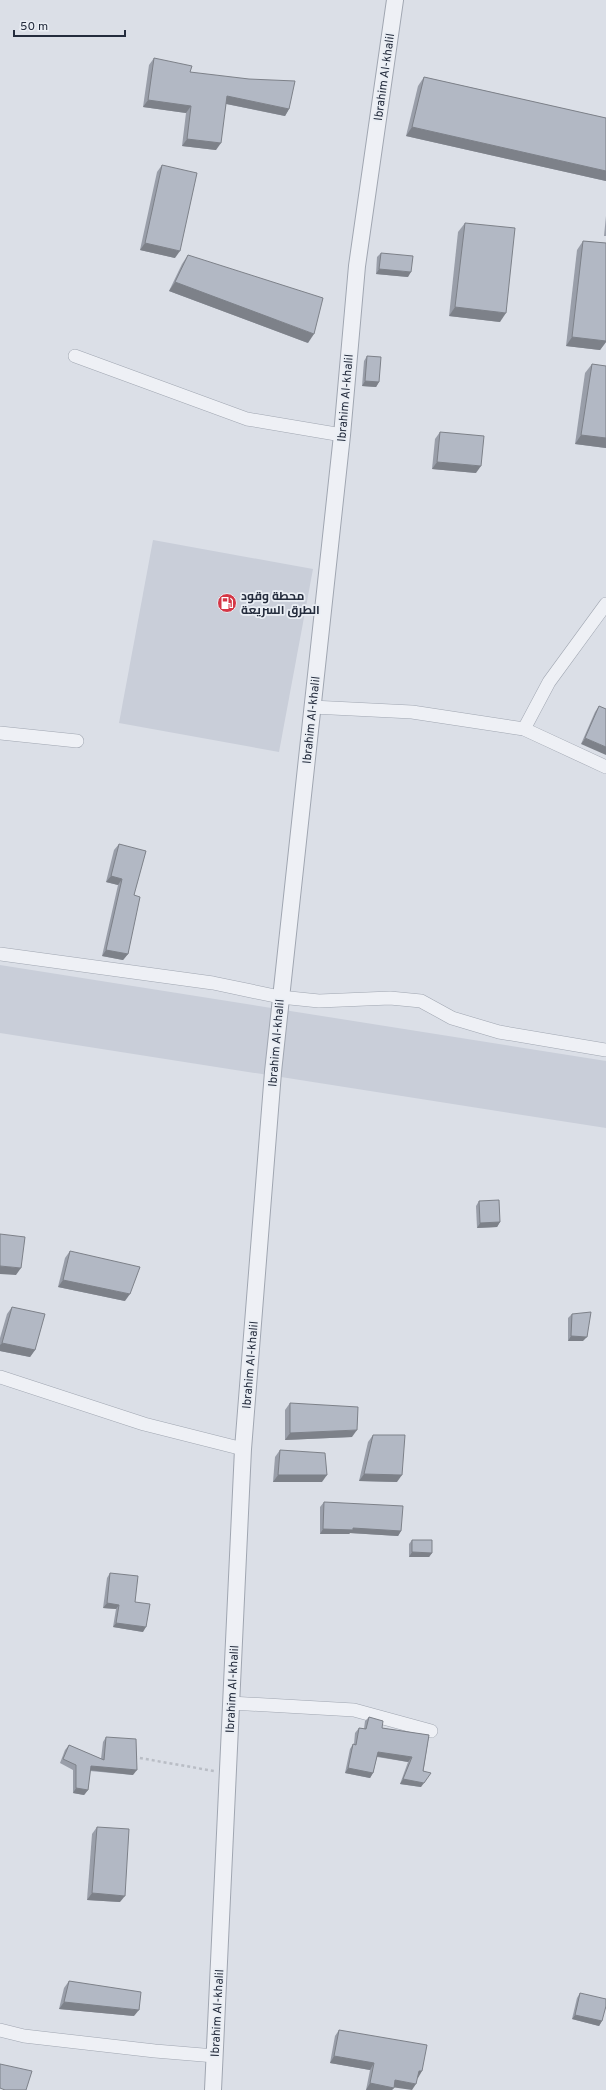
<svg xmlns="http://www.w3.org/2000/svg" width="606" height="2090" font-family="Overpass,Cairo,sans-serif">
	<style>
		.built { fill: #c9ced9 }
		.lines { fill: none; stroke-linecap: round; stroke-linejoin: round }
		.minor-casing { stroke: #a0a6b1; stroke-width: 14 }
		.tertiary-casing { stroke: #a0a6b1; stroke-width: 18 }
		.path { stroke: #b9bdc5; stroke-width: 2.5; stroke-dasharray: 3 3; stroke-linecap: butt }
		.minor { stroke: #eef0f5; stroke-width: 13 }
		.tertiary { stroke: #eef0f5; stroke-width: 16 }
		.wall { fill: #999ea9 }
		.shaded-wall { fill: #7d8189 }
		.building { fill: #b2b8c4; stroke: #7d8189 }
		.labels { text-anchor: middle; stroke-width: 3.5; stroke-linejoin: round; paint-order: stroke }
		.street-label { font-size: 12px; fill: #242c3d; stroke: #eaeef4 }
		.poi-label { font-size: 12px; font-weight: bold; fill: #242c3d; stroke: #eaeef4; text-anchor: start }
	</style>
	<rect width="100%" height="100%" fill="#dbdfe7"/>
	<g class="built">
		<polygon points="153,540 313,569 279,752 119,723"/>
		<polygon points="0,965 606,1061 606,1128 0,1033"/>
	</g>
	<g class="lines">
		<defs>
			<g id="minor">
				<polyline points="75,356 247,419 342,435"/>
				<polyline points="312,707 412,712 524,729 606,767"/>
				<polyline points="524,729 549,682 606,604"/>
				<polyline points="0,733 77,741"/>
				<polyline points="0,954 213,983 280,997 319,1001 390,998 421,1001 452,1018 499,1032 606,1050"/>
				<polyline points="0,1377 144,1424 243,1449"/>
				<polyline points="231,1703 354,1710 431,1731"/>
				<polyline points="0,2030 24,2036 155,2051 215,2056"/>
			</g>
			<polyline id="tertiary" points="213,2090 243,1449 273,1072 342,435 357,266 395,0"/>
		</defs>
		<use href="#minor" class="minor-casing"/>
		<use href="#tertiary" class="tertiary-casing"/>
		<polyline class="path" points="134,1757 214,1771"/>
		<use href="#minor" class="minor"/>
		<use href="#tertiary" class="tertiary"/>
	</g>
	<g class="wall">
		<polygon points="154,58 190,72 289,109 285,116 226,104 216,150 182,146 186,113 143,107 149,65"/>
		<polygon points="424,77 606,118 606,181 406,136 418,86"/>
		<polygon points="162,165 175,258 140,250 157,172"/>
		<polygon points="606,216 606,236 604,236"/>
		<polygon points="465,223 500,322 449,316 458,232"/>
		<polygon points="583,241 606,243 606,342 600,350 566,346 577,250"/>
		<polygon points="381,253 408,277 376,274 377,257"/>
		<polygon points="188,255 308,343 169,291 182,264"/>
		<polygon points="367,356 379,382 376,387 362,386 364,361"/>
		<polygon points="592,364 606,366 606,448 575,444 585,373"/>
		<polygon points="440,432 476,473 432,469 435,439"/>
		<polygon points="599,706 606,709 581,744 595,712"/>
		<polygon points="119,844 134,895 128,954 123,960 102,956 118,885 106,882 114,850"/>
		<polygon points="479,1201 500,1222 497,1227 477,1228 476,1206"/>
		<polygon points="70,1251 125,1301 58,1287 65,1258"/>
		<polygon points="12,1307 35,1350 30,1357 0,1351 0,1338 7,1314"/>
		<polygon points="572,1314 583,1341 568,1341 568,1318"/>
		<polygon points="290,1403 352,1437 285,1440 285,1410"/>
		<polygon points="373,1435 397,1482 359,1481 368,1442"/>
		<polygon points="280,1450 322,1482 273,1482 275,1457"/>
		<polygon points="324,1502 401,1531 398,1536 350,1533 349,1534 320,1534 320,1507"/>
		<polygon points="412,1540 432,1553 429,1557 409,1557 409,1544"/>
		<polygon points="110,1573 135,1602 143,1632 113,1627 116,1609 103,1608 107,1578"/>
		<polygon points="369,1717 382,1728 429,1735 421,1787 400,1784 408,1762 377,1757 373,1773 370,1778 345,1773 350,1749 353,1744 354,1744 355,1733 359,1728 364,1729 365,1721"/>
		<polygon points="106,1737 133,1775 90,1771 88,1790 84,1795 73,1793 73,1770 60,1763 65,1750 69,1745 101,1759 103,1742"/>
		<polygon points="97,1827 120,1902 87,1900 92,1834"/>
		<polygon points="69,1981 134,2016 59,2009 64,1988"/>
		<polygon points="580,1993 602,2021 599,2026 572,2019 577,1998"/>
		<polygon points="339,2030 418,2078 394,2087 392,2090 366,2090 370,2070 330,2063 335,2036"/>
	</g>
	<g class="shaded-wall">
		<polygon points="227,96 289,109 285,116 222,103"/>
		<polygon points="148,100 191,106 186,113 143,107"/>
		<polygon points="412,127 606,171 606,181 406,136"/>
		<polygon points="187,139 221,143 216,150 182,146"/>
		<polygon points="145,243 180,251 175,258 140,250"/>
		<polygon points="379,269 411,272 408,277 376,274"/>
		<polygon points="175,282 314,334 308,343 169,291"/>
		<polygon points="455,307 506,313 500,322 449,316"/>
		<polygon points="572,337 606,341 606,342 600,350 566,346"/>
		<polygon points="365,381 379,382 376,387 362,386"/>
		<polygon points="581,435 606,438 606,448 575,444"/>
		<polygon points="437,462 481,466 476,473 432,469"/>
		<polygon points="585,738 606,747 606,755 581,744"/>
		<polygon points="111,876 122,879 118,885 106,882"/>
		<polygon points="106,950 128,954 123,960 102,956"/>
		<polygon points="500,1222 497,1227 477,1228 480,1223"/>
		<polygon points="0,1266 21,1268 16,1275 0,1274"/>
		<polygon points="63,1280 130,1294 125,1301 58,1287"/>
		<polygon points="571,1336 587,1337 583,1341 568,1341"/>
		<polygon points="2,1343 35,1350 30,1357 0,1351 0,1345"/>
		<polygon points="357,1430 352,1437 285,1440 290,1433"/>
		<polygon points="364,1474 402,1475 397,1482 359,1481"/>
		<polygon points="278,1475 327,1475 322,1482 273,1482"/>
		<polygon points="353,1528 401,1531 398,1536 350,1533 349,1534 320,1534 323,1529"/>
		<polygon points="412,1552 432,1553 429,1557 409,1557"/>
		<polygon points="107,1603 119,1605 116,1609 103,1608"/>
		<polygon points="116,1623 146,1627 143,1632 113,1627"/>
		<polygon points="378,1752 412,1757 408,1762 375,1756"/>
		<polygon points="91,1766 137,1770 133,1775 88,1770"/>
		<polygon points="348,1768 373,1773 370,1778 345,1773"/>
		<polygon points="403,1779 424,1783 421,1787 400,1784"/>
		<polygon points="76,1788 88,1790 84,1795 73,1793"/>
		<polygon points="92,1893 125,1896 120,1902 87,1900"/>
		<polygon points="64,2002 139,2010 134,2016 59,2009"/>
		<polygon points="575,2015 602,2021 599,2026 572,2019"/>
		<polygon points="334,2056 374,2063 370,2070 330,2063"/>
		<polygon points="419,2071 422,2071 418,2078 414,2077"/>
		<polygon points="395,2080 416,2084 412,2090 391,2087"/>
		<polygon points="370,2083 394,2088 392,2090 366,2090"/>
	</g>
	<g class="building">
		<polygon points="154,58 192,66 190,72 249,79 295,81 289,109 227,96 221,143 187,139 191,106 148,100"/>
		<polygon points="424,77 606,118 606,171 412,127"/>
		<polygon points="162,165 197,173 180,251 145,243"/>
		<polygon points="465,223 515,228 506,313 455,307"/>
		<polygon points="583,241 606,243 606,341 572,337"/>
		<polygon points="381,253 413,256 411,272 379,269"/>
		<polygon points="188,255 323,298 314,334 175,282"/>
		<polygon points="367,356 381,357 379,382 365,381"/>
		<polygon points="592,364 606,366 606,438 581,435"/>
		<polygon points="440,432 484,436 481,466 437,462"/>
		<polygon points="599,706 606,709 606,747 585,738"/>
		<polygon points="119,844 146,851 134,895 140,897 128,954 106,950 122,879 111,876"/>
		<polygon points="499,1200 500,1222 480,1223 479,1201"/>
		<polygon points="0,1234 25,1237 21,1268 0,1266"/>
		<polygon points="70,1251 140,1267 130,1294 63,1280"/>
		<polygon points="12,1307 45,1314 35,1350 2,1343"/>
		<polygon points="591,1312 587,1337 571,1336 572,1314"/>
		<polygon points="290,1403 358,1407 357,1430 290,1433"/>
		<polygon points="373,1435 405,1435 402,1475 364,1474"/>
		<polygon points="280,1450 325,1453 327,1475 278,1475"/>
		<polygon points="324,1502 403,1506 401,1531 353,1528 353,1530 323,1529"/>
		<polygon points="412,1540 432,1540 432,1553 412,1552"/>
		<polygon points="110,1573 138,1576 135,1602 150,1604 146,1627 116,1623 119,1605 107,1603"/>
		<polygon points="369,1717 383,1721 382,1728 429,1735 423,1771 431,1773 424,1783 403,1779 412,1757 378,1752 373,1773 348,1768 353,1744 356,1745 359,1728 366,1729"/>
		<polygon points="106,1737 136,1739 137,1770 91,1766 88,1790 76,1788 76,1765 63,1759 69,1745 104,1760"/>
		<polygon points="97,1827 129,1829 125,1896 92,1893"/>
		<polygon points="69,1981 141,1992 139,2010 64,2002"/>
		<polygon points="580,1993 606,1999 606,2006 602,2021 575,2015"/>
		<polygon points="339,2030 427,2045 422,2071 419,2071 416,2084 395,2080 394,2088 370,2083 374,2063 334,2056"/>
		<polygon points="0,2064 32,2071 26,2090 5,2090 0,2088"/>
	</g>
	<defs>
		<symbol id="fuel-disc" viewBox="-11 -11 22 22"><circle r="9.5" fill="#d53646" stroke="#eaeef4"/><path d="M-5.5-6h7V0h2V4h1.3V-2.5L3-4.5l.8-.8L6-3V5H2.5V1h-1V6h-7ZM-4.2-4.7v3.2H.2V-4.7Z" fill="#fff"/></symbol>
	</defs>
	<g fill-rule="evenodd">
		<use href="#fuel-disc" x="216" y="592" width="22" height="22"/>
	</g>
	<g class="labels">
		<g class="street-label">
			<text transform="translate(384 77) rotate(-82)" y="4">Ibrahim Al-khalil</text>
			<text transform="translate(345 398) rotate(-85)" y="4">Ibrahim Al-khalil</text>
			<text transform="translate(311 720) rotate(-84)" y="4">Ibrahim Al-khalil</text>
			<text transform="translate(276 1043) rotate(-85)" y="4">Ibrahim Al-khalil</text>
			<text transform="translate(250 1365) rotate(-85)" y="4">Ibrahim Al-khalil</text>
			<text transform="translate(232 1689) rotate(-87)" y="4">Ibrahim Al-khalil</text>
			<text transform="translate(217 2013) rotate(-87)" y="4">Ibrahim Al-khalil</text>
		</g>
		<g class="poi-label">
			<text x="241" y="600">محطة وقود<tspan x="241" dy="14">الطرق السريعة</tspan></text>
		</g>
	</g>
	<path d="M14 30v6h111v-6" fill="none" stroke="#242c3d" stroke-width="2"/>
	<text x="20" y="30" font-size="12" fill="#242c3d" stroke="#eaeef4" stroke-width="3" paint-order="stroke">50 m</text>
</svg>
